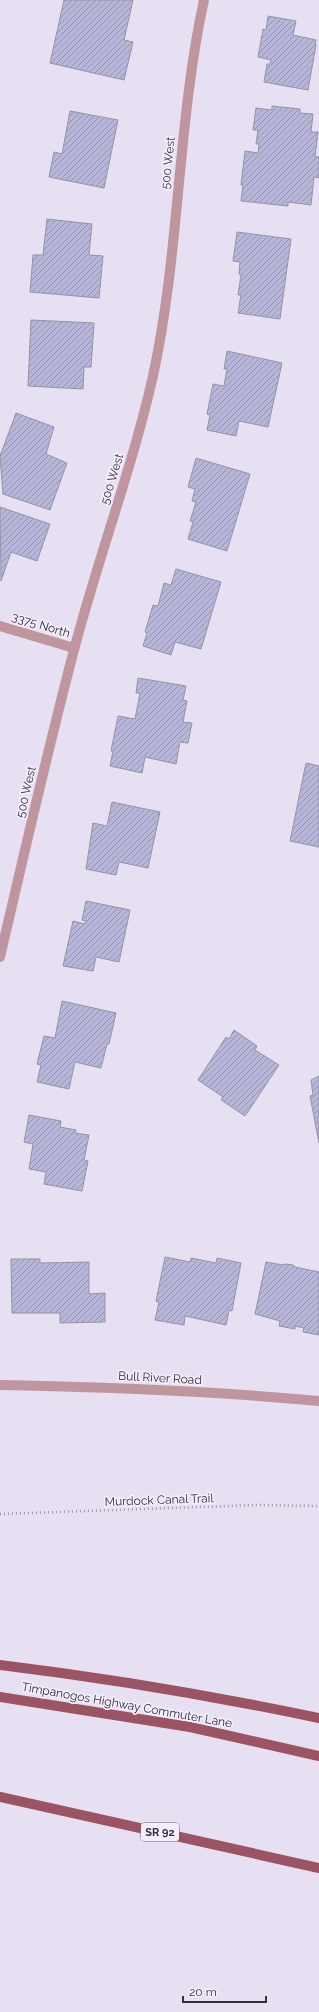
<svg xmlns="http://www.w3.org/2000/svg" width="319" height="2012" font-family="Raleway,sans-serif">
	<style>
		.building { fill: url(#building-hatch); stroke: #9494a6 }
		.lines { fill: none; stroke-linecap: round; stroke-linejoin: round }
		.path { stroke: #a09aa8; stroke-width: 2.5; stroke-dasharray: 1 3; stroke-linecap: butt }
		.street { stroke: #bf969d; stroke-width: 10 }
		.primary { stroke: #9a5463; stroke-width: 10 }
		.labels { text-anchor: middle; stroke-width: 3.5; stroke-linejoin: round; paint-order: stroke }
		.shield { fill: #f4edfd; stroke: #6e6973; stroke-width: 1 }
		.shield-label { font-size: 11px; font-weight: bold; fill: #343138 }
		.street-label { font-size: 12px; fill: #343138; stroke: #f4edfd }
	</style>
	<defs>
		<pattern id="building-hatch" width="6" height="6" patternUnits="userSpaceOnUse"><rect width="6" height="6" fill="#b7b6d9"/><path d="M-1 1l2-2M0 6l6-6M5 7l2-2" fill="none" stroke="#9695b1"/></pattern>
	</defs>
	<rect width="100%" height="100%" fill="#e7dff2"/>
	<g class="building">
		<polygon points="64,0 133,0 124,40 133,42 124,80 50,63"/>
		<polygon points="268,16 296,21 293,35 316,40 315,45 316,45 308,90 264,82 267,64 270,64 271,60 258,57 263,29 266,30"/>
		<polygon points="272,106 300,109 300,113 313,114 311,132 318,132 315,157 319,157 319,178 314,177 311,205 288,202 288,206 241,201 243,185 241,185 245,151 258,153 259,144 256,144 258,130 253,130 256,108 272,110"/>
		<polygon points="70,111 118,120 104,188 49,177 54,152 62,154"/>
		<polygon points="47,219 92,224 89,255 103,256 99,298 30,292 33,255 43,255"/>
		<polygon points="237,232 291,239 280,319 238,313 241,295 238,295 241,275 239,274 240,262 233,261"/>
		<polygon points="31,320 94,323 91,367 84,367 83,389 28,386"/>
		<polygon points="227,351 282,363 268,427 239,421 236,436 207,430 210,415 207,414 213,384 224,386 227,369 224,369"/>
		<polygon points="16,413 54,427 46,454 67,463 50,510 3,494 0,456"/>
		<polygon points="196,458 250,474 227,551 188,539 193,522 190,521 196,502 192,501 195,489 188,487"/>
		<polygon points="0,507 50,524 37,561 11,552 1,581"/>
		<polygon points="176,569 221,582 201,649 175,642 171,655 143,646 147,633 145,632 153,605 158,606 164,583 171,585"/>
		<polygon points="138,678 186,686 183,700 187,701 183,722 192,723 188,743 180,742 176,764 145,757 142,773 110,766 113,751 111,751 118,716 135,719 140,693 136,693"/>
		<polygon points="306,763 319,766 319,847 290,841"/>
		<polygon points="112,802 160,812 148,868 119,862 116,875 86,869 93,823 107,826"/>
		<polygon points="86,901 130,910 119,962 96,957 93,971 63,966 73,921 85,924 86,921 82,920"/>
		<polygon points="62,1001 116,1013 109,1044 107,1044 101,1068 75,1062 69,1089 37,1082 41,1065 37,1064 44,1036 55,1038"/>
		<polygon points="234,1030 257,1046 255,1050 279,1065 245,1116 221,1100 223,1097 198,1080 226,1037 229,1039"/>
		<polygon points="319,1076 319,1143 310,1096 313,1095 311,1080"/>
		<polygon points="29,1115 61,1121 60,1127 76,1130 75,1133 89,1135 84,1160 88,1161 82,1191 44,1184 46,1172 29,1169 33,1144 24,1142"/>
		<polygon points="165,1257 190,1262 191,1258 216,1263 217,1258 241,1263 232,1311 229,1310 226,1325 185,1316 184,1325 155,1320 159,1302 156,1301"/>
		<polygon points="11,1259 40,1259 40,1263 89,1262 89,1294 105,1293 105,1322 60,1323 60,1313 12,1313"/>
		<polygon points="266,1262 283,1265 286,1264 293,1265 295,1267 319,1272 319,1335 303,1332 304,1328 295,1326 295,1329 279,1326 280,1321 255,1314"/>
	</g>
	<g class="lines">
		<polyline class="path" points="0,1514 257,1505 319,1506"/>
		<g class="street">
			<polyline points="0,626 74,648"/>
			<path d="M 0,957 C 24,855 47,752 74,650 C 98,558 132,469 153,376 C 180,252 177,124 204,0"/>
			<path d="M 0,1385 C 106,1387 213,1391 319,1401"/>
		</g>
		<g class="primary">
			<path d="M 0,1665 C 107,1678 213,1696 319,1718"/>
			<polyline points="0,1697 190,1727 319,1756"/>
			<polyline points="0,1797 319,1868"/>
		</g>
	</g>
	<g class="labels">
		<rect class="shield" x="141" y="1823" width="38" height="18" rx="3"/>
		<g class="shield-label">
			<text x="160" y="1836">SR 92</text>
		</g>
		<g class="street-label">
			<text transform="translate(168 163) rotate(-84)" y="4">500 West</text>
			<text transform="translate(112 479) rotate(-73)" y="4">500 West</text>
			<text transform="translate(41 625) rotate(17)" y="4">3375 North</text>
			<text transform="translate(26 792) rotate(-77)" y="4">500 West</text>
			<text transform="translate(160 1378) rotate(3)" y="4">Bull River Road</text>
			<text transform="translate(159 1500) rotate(-2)" y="4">Murdock Canal Trail</text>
			<text transform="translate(127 1705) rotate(10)" y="4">Timpanogos Highway Commuter Lane</text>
		</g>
	</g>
	<path d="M183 1996v6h83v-6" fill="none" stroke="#343138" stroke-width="2"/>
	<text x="189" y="1996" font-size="12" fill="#343138" stroke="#f4edfd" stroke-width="3" paint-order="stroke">20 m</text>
</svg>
